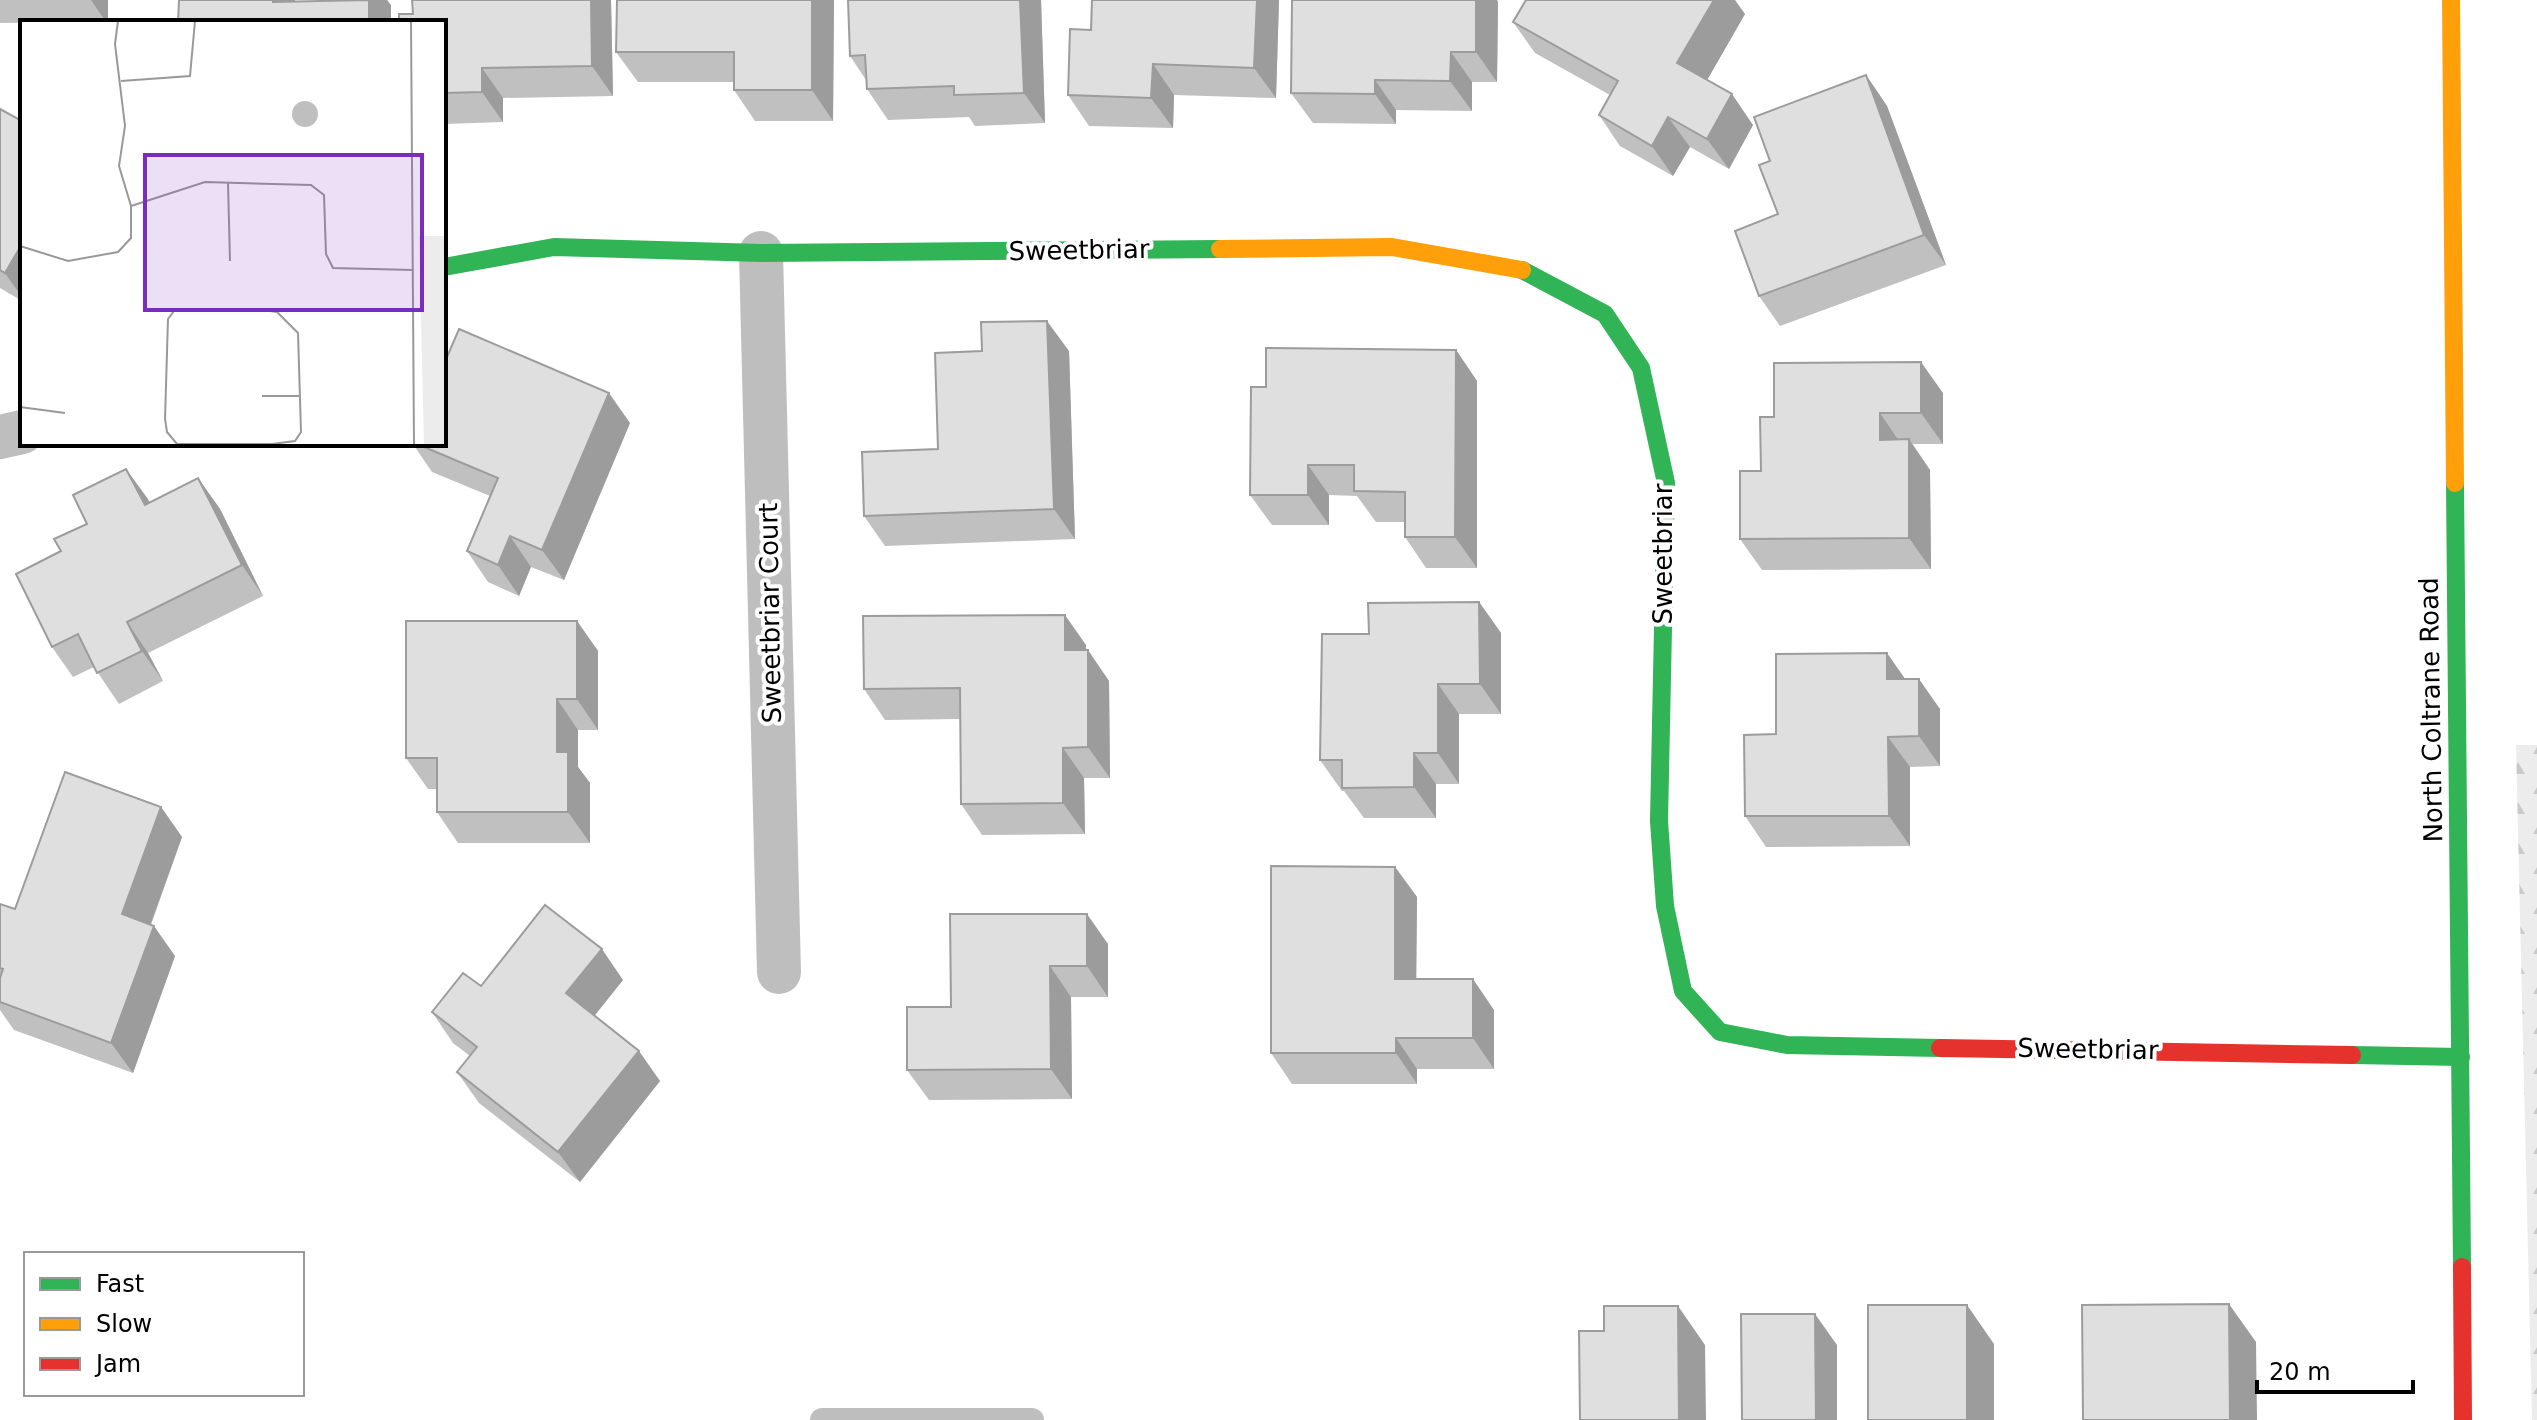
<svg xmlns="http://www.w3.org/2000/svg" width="2537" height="1420" font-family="'DejaVu Sans',sans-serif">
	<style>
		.forest { fill: url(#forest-firs) }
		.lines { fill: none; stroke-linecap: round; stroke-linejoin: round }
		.lane { stroke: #bebebe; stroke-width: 24 }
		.street { stroke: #bebebe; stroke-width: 44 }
		.fast { stroke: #30b455; stroke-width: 18 }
		.slow { stroke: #ff9f0a; stroke-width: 18 }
		.jam { stroke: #e5322d; stroke-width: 18 }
		.wall { fill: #c0c0c0 }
		.shaded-wall { fill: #9c9c9c }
		.building { fill: #dfdfdf; stroke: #9c9c9c; stroke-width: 2 }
		.labels { text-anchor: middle; stroke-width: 8; stroke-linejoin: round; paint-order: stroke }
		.street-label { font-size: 26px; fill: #000; stroke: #fff }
		.inset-road { fill: none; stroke: #999; stroke-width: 2 }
		.view { fill: #7b2cbf; fill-opacity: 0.15; stroke: #7b2cbf; stroke-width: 4 }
		.inset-edge { fill: none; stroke: #000; stroke-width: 4 }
	</style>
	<defs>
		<pattern id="forest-firs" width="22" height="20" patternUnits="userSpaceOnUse" patternTransform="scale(2)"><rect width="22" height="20" fill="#ececec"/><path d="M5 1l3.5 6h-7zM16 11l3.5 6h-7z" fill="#c9c9c9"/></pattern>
	</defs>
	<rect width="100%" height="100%" fill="#fff"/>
	<polygon class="forest" points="2516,745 2537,745 2537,1420 2532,1420"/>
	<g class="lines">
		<polyline class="lane" points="822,1420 1032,1420"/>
		<g class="street">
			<polyline points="761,253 779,972"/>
			<polyline points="0,437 22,432"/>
		</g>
		<g class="fast">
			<polyline points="444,267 554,247 761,253 1220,249"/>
			<polyline points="1522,270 1605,314 1641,368 1666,483 1659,821 1665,906 1683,991 1720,1032 1787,1045 1940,1048"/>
			<polyline points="2455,483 2462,1267"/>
			<polyline points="2352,1055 2461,1057"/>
		</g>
		<g class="slow">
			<polyline points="2451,0 2455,483"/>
			<polyline points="1220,249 1392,247 1522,270"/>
		</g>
		<g class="jam">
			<polyline points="1940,1048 2352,1055"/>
			<polyline points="2462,1267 2463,1420"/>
		</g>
	</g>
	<g class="wall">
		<polygon points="0,0 108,0 108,22 0,23"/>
		<polygon points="611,0 613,96 503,98 503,122 444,124 444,22 413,14"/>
		<polygon points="834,0 833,121 755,121 734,90 734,82 638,82 616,52"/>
		<polygon points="848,0 1041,0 1045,123 975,126 969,117 888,120 867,89 866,80 850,56"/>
		<polygon points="1279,0 1276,98 1174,95 1173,128 1089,126 1068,95 1091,30"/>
		<polygon points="1292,0 1497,0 1498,2 1497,82 1472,82 1472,111 1396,110 1396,124 1313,123 1291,93"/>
		<polygon points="1745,14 1707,80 1753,125 1729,169 1690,147 1673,176 1620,146 1599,115 1610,95 1535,53 1513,22"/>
		<polygon points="1866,75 1887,106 1946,265 1780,326 1759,296 1778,214 1770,161"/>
		<polygon points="0,109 22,121 22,301 0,288"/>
		<polygon points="1456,350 1477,381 1477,568 1426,568 1405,537 1405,522 1376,522 1357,496 1329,495 1329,525 1272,525 1250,495 1266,387"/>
		<polygon points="1069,351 1075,539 885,546 864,516 938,449"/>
		<polygon points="1943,393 1943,444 1912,444 1930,470 1931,569 1762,570 1740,539 1761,471 1774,417"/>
		<polygon points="630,423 564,580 531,567 519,596 488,582 467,551 490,496 432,472 413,444 444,444"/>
		<polygon points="126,469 149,503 198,478 220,509 263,596 148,653 163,681 119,704 94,667 73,677 52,647 61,551 87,524"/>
		<polygon points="1479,602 1501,633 1501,714 1459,714 1459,784 1436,784 1436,818 1364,818 1344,791 1342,791 1320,760 1369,634"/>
		<polygon points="577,621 598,651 598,730 578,730 578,767 590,783 590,843 458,843 437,812 437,789 428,789 406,758"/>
		<polygon points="1086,645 1086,650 1109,681 1110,778 1084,778 1085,834 982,835 961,804 960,719 885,720 864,689"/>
		<polygon points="1905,679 1940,709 1940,766 1910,767 1910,846 1766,847 1745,816 1776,734"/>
		<polygon points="161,807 182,837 151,925 175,956 133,1073 14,1030 0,1010 0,904 15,909"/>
		<polygon points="1395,867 1417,897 1416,979 1494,1010 1494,1069 1417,1069 1417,1084 1292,1084 1271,1053"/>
		<polygon points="950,914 1108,944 1108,997 1071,997 1072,1099 929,1100 907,1070 951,1007"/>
		<polygon points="623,980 594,1015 660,1081 580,1182 479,1103 457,1072 470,1056 453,1043 432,1012 481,986"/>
	</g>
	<g class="shaded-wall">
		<polygon points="91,0 108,0 108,22 106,22"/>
		<polygon points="273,0 295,0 295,22 273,2"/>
		<polygon points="369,0 387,0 391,5 391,22 369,22"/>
		<polygon points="591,0 611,0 613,96 592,66"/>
		<polygon points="812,0 834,0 833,121 812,90"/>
		<polygon points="1020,0 1041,0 1045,123 1024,93"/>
		<polygon points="1257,0 1279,0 1276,98 1254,68"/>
		<polygon points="1476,0 1497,0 1498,2 1497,82 1476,52"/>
		<polygon points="1714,0 1735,0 1745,14 1699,94 1677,63"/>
		<polygon points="1451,52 1472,82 1472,111 1450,81"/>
		<polygon points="1153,64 1174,95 1173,128 1151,98"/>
		<polygon points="482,68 503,98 503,122 482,92"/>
		<polygon points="1866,75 1887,106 1946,265 1924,235"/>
		<polygon points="1375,80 1396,110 1396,124 1375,94"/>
		<polygon points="1732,94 1753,125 1729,169 1707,139"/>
		<polygon points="1668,117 1690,147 1673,176 1652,146"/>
		<polygon points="22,244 22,297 5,273"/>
		<polygon points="1047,321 1069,351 1075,539 1054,509"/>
		<polygon points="1456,350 1477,381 1477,568 1455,537"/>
		<polygon points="1921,362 1943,393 1943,444 1921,413"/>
		<polygon points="609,393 630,423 564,580 542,550"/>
		<polygon points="1880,413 1901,444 1880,440"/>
		<polygon points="1909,439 1930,470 1931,569 1909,538"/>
		<polygon points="1308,465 1329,495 1329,525 1308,495"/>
		<polygon points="126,469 148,499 166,536 145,505"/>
		<polygon points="198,478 220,509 263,596 242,565"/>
		<polygon points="510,536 531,567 519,596 498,565"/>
		<polygon points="1479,602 1501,633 1501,714 1480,684"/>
		<polygon points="1065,615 1086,645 1086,681 1065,650"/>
		<polygon points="577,621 598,651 598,730 577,699"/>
		<polygon points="127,622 148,653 163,681 142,651"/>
		<polygon points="1088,650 1109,681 1110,778 1088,747"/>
		<polygon points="1887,653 1908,683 1887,679"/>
		<polygon points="1919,679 1940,709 1940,766 1919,736"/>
		<polygon points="1438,684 1459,714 1459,784 1438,753"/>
		<polygon points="557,699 578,730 578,767 590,783 590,843 568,812 557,752"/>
		<polygon points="1888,737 1910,767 1910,846 1889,816"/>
		<polygon points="1063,748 1084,778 1085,834 1063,803"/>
		<polygon points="1414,753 1436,784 1436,818 1414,787"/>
		<polygon points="161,807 182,837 143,945 122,914"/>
		<polygon points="1395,867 1417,897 1416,1009 1395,979"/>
		<polygon points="1087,914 1108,944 1108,997 1087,966"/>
		<polygon points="154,926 175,956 133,1073 111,1043"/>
		<polygon points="602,949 623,980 588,1024 566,993"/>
		<polygon points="1050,966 1071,997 1072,1099 1051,1069"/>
		<polygon points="1473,979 1494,1010 1494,1069 1473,1038"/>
		<polygon points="1396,1038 1417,1069 1417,1084 1396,1053"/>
		<polygon points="639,1051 660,1081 580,1182 558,1152"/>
		<polygon points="2229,1304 2256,1342 2257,1420 2230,1420"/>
		<polygon points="1967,1305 1994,1344 1994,1420 1967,1420"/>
		<polygon points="1678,1306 1705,1345 1706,1420 1679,1420"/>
		<polygon points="1815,1314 1837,1345 1837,1420 1816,1420"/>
	</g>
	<g class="building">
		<polygon points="179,0 273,0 273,2 369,0 369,22 178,22"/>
		<polygon points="412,0 591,0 592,66 482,68 482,92 444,93 444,22 399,22 399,14 413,14"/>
		<polygon points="617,0 812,0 812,90 734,90 734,52 616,52"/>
		<polygon points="848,0 1020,0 1024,93 954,95 954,86 867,89 865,55 850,56"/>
		<polygon points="1092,0 1257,0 1254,68 1153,64 1151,98 1068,95 1070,29 1091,30"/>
		<polygon points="1292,0 1476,0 1476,52 1451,52 1450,81 1375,80 1375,94 1291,93"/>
		<polygon points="1526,0 1714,0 1677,63 1732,94 1707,139 1668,117 1652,146 1599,115 1618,81 1513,22"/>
		<polygon points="1866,75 1924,235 1759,296 1735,231 1778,214 1759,165 1770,161 1754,117"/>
		<polygon points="0,109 22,121 22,244 5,273 0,270"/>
		<polygon points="1047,321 1054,509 864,516 862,452 938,449 935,353 982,351 981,322"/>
		<polygon points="459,329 609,393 542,550 510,536 498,565 467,551 498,478 417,444 444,444 444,364"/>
		<polygon points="1266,348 1456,350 1455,537 1405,537 1405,492 1354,491 1354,465 1308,465 1308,495 1250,495 1251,387 1266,387"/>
		<polygon points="1921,362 1921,413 1880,413 1880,440 1909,439 1909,538 1740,539 1740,471 1761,471 1760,417 1774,417 1774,363"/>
		<polygon points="126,469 145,505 198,478 242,565 127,622 142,651 97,673 78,634 52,647 16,574 61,551 54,539 87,524 73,495"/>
		<polygon points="1479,602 1480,684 1438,684 1438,753 1414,753 1414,787 1342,788 1342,760 1320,760 1322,634 1369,634 1368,603"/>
		<polygon points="1065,615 1065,650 1088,650 1088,747 1063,748 1063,803 961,804 960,688 864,689 863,616"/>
		<polygon points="406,621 577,621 577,699 557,699 557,752 568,752 568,812 437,812 437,758 406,758"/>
		<polygon points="1887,653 1887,679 1919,679 1919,736 1888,737 1889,816 1745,816 1744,735 1776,734 1776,654"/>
		<polygon points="65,772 161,807 122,914 154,926 111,1043 0,1002 0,978 3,969 0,968 0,904 15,909"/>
		<polygon points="1271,866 1395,867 1395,979 1473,979 1473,1038 1396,1038 1396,1053 1271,1053"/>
		<polygon points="545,905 602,949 566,993 639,1051 558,1152 457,1072 477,1047 432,1012 463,973 481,986"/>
		<polygon points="950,914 1087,914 1087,966 1050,966 1051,1069 907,1070 907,1007 951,1007"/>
		<polygon points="2229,1304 2230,1420 2083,1420 2082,1305"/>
		<rect x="1868" y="1305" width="99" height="115"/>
		<polygon points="1604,1306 1678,1306 1679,1420 1580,1420 1579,1331 1604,1331"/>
		<polygon points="1741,1314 1815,1314 1816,1420 1742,1420"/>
	</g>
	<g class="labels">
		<g class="street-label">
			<text transform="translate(1079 250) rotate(-1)" y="9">Sweetbriar</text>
			<text transform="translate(1663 554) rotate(-90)" y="9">Sweetbriar</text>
			<text transform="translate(770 613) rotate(-91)" y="9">Sweetbriar Court</text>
			<text transform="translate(2431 710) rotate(-91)" y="9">North Coltrane Road</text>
			<text transform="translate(2088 1049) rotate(1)" y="9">Sweetbriar</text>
		</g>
	</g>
	<g transform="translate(20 20)">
		<rect width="426" height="426" fill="#fff"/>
		<path d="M 399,216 L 426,216 L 426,425 L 404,425 Z" fill="#ececec"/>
		<path d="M272 94a13 13 0 1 1 26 0a13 13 0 1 1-26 0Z" fill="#bfbfbf"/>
		<path class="inset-road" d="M 391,1 L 394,425M 101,61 L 170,56 L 175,1M 208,163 L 210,241M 111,186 L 185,162 L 291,165 L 304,175 L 306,234 L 313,248 L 393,250M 0,226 L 48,241 L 98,232 L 111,218 L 111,186 L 99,146 L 105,106 L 95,24 L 98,1M 235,289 L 257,292 L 278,313 L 281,412 L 275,421 L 252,424 L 157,424 L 147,412 L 145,399 L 148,299 L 154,291 ZM 242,376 L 280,376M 0,387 L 45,393"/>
		<path class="view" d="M 125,135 L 402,135 L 402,290 L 125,290 Z"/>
		<rect width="426" height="426" class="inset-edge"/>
	</g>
	<rect x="24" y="1252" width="280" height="144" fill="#ffffff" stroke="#999999" stroke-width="2"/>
	<rect x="40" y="1278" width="40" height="12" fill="#30b455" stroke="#999999" stroke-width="2"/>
	<text x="96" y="1292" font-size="24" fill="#000000">Fast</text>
	<rect x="40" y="1318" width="40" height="12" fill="#ff9f0a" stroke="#999999" stroke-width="2"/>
	<text x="96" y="1332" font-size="24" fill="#000000">Slow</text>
	<rect x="40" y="1358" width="40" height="12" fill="#e5322d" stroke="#999999" stroke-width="2"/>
	<text x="96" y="1372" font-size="24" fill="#000000">Jam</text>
	<path d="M2257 1380v12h156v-12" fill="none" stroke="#000000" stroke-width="4"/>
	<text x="2269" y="1380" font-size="24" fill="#000000" stroke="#ffffff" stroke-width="6" paint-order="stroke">20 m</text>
</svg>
